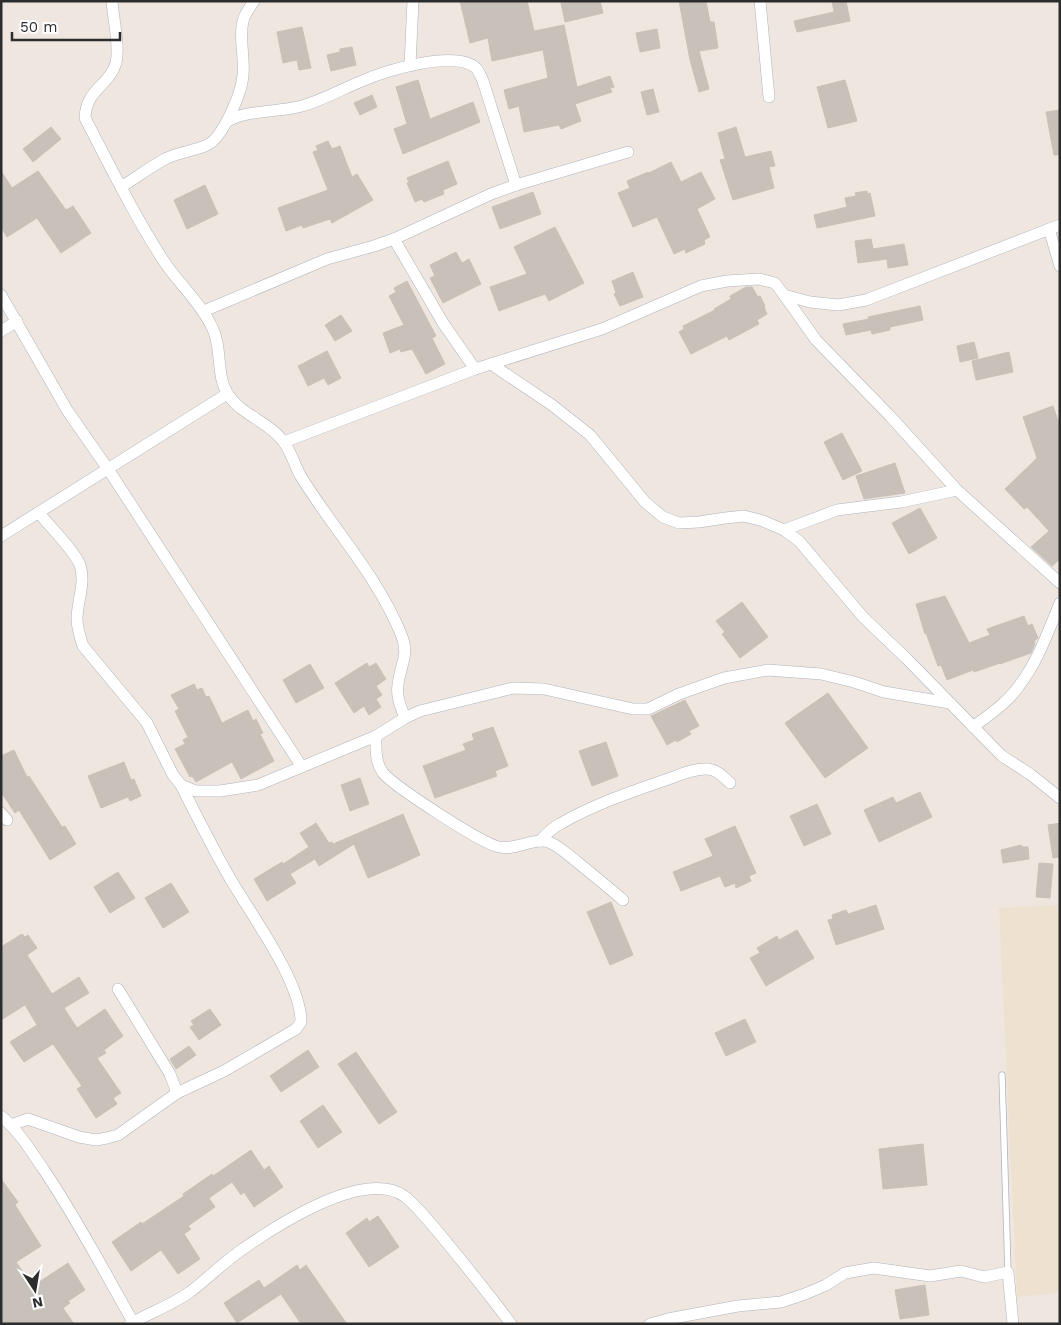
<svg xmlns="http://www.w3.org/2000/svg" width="1061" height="1325" font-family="'Work Sans',sans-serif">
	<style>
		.education { fill: #efe1cf }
		.building { fill: #c7c1ba; stroke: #cac2b8 }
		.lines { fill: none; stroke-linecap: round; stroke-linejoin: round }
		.service-casing { stroke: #afb3bd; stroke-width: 7 }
		.minor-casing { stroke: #afb3bd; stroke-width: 12 }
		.service { stroke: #fff; stroke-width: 5.5 }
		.minor { stroke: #fff; stroke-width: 11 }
	</style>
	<rect width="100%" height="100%" fill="#eee6df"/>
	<polygon class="education" points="1060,905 1060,1292 1017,1297 999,908"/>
	<g class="building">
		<polygon points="460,1 527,1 534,31 564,25 577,87 610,76 614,87 610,88 612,92 575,104 581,121 561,129 559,125 524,132 519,106 509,109 504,90 548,78 543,50 492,61 488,38 470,43"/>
		<polygon points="571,1 600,1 603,13 565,22 561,3"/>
		<polygon points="679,1 706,1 710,22 714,22 718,48 699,51 709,89 699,92 690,60"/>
		<polygon points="832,1 846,1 850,21 797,32 794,21 834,12"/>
		<polygon points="302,27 311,68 299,70 297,60 283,63 277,32"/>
		<polygon points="657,29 660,48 640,52 636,33"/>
		<polygon points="352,47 356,65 331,71 327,55 340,52 340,49"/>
		<polygon points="418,80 430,119 473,102 480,122 403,154 394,129 407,124 396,87"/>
		<polygon points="845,80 857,121 828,128 817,87"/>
		<polygon points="653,89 659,112 647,115 641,92"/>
		<polygon points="372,95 377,107 360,115 354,103"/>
		<polygon points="1060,110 1060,155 1054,155 1046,112"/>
		<polygon points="51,127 61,139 33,162 23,149"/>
		<polygon points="736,127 745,157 771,151 775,166 769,167 774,188 733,200 720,160 725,159 718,133"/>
		<polygon points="328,141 332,149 340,146 352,177 357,174 373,200 332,223 330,219 303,228 302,225 286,231 278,208 328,190 313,152 318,150 316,146"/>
		<polygon points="448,161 457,184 443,190 444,194 424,202 422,199 415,202 407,183 409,182 407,178"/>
		<polygon points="671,162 681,182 701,172 715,199 697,209 710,237 704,240 705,244 686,253 685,249 674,254 657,217 633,227 618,193 630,188 627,181 648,172 649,173"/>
		<polygon points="1,171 12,188 38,171 66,210 73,206 91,233 61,253 37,218 7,237 1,227"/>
		<polygon points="205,185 218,214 187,229 174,200"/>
		<polygon points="867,191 867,194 870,193 875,216 817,228 814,215 847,207 845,198 856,196 855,193"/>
		<polygon points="533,192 541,214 500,229 492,207"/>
		<polygon points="555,227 584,283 549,301 545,294 499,311 490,287 527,274 514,247"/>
		<polygon points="871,239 873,249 904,244 908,265 888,268 887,259 858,263 855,241"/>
		<polygon points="456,252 462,263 469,259 481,284 443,303 430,278 435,276 430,265"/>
		<polygon points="633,272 643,297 620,306 614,294 616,293 612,281"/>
		<polygon points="407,281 436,336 432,338 445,364 426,374 412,349 401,352 400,349 390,353 383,333 404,325 389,296 396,292 394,288"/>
		<polygon points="746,287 752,287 758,297 760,296 765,306 764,307 767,314 757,320 759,324 729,340 727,336 691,354 679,332 684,329 683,326 715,310 714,309 731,299 730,296"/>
		<polygon points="920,306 923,320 890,327 890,330 872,334 871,330 846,335 843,324 869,319 868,317"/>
		<polygon points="341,315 352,331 335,341 325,325"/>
		<polygon points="974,342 978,358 960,362 957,346"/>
		<polygon points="327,351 341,378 328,385 324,378 308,386 298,366"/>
		<polygon points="1009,352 1013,372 976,380 972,361"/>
		<polygon points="1053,406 1060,427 1060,559 1052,566 1031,547 1049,531 1027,507 1024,509 1005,489 1037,458 1023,417"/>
		<polygon points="842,433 862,471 843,480 824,442"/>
		<polygon points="895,463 905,493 864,499 856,476"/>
		<polygon points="920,508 937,538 909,554 892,523"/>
		<polygon points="945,596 969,643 990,635 987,629 1024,616 1028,626 1032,624 1038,638 1034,641 1035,644 1031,653 1000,664 1000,663 974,672 973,670 947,680 941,665 938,666 926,633 925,634 916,604"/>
		<polygon points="742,602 768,637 740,658 722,634 725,632 716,621"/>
		<polygon points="367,663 369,667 376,663 386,679 376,686 382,695 376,699 381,707 369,715 364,706 354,713 335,683"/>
		<polygon points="310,664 324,688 296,703 283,680"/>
		<polygon points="194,684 197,690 202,688 206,697 209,696 222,723 248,710 253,721 256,719 263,733 260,734 274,761 241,779 232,762 196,782 192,776 190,777 175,749 185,744 183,740 188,737 175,711 179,709 171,695"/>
		<polygon points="828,693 868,748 825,778 785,723"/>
		<polygon points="685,700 699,726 689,731 691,734 677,742 676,740 667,745 651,716"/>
		<polygon points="493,727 508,766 495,771 497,776 435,798 423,766 466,750 463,744 474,740 472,734"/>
		<polygon points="606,742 618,776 592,786 579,751"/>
		<polygon points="14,750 27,777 29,776 62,827 65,826 76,844 50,860 19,810 15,813 1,792 1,756"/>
		<polygon points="124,762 131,780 134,779 141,796 130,801 128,797 101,808 88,776"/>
		<polygon points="360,778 369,804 350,811 341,785"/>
		<polygon points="920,792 932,817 879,842 864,810 893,797 896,803"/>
		<polygon points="817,804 831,834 804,846 790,816"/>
		<polygon points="403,814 420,855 394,867 368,878 354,844 319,866 315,859 290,874 296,883 267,901 254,879 282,862 283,864 309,847 300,833 316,823 329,843 332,842 333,844"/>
		<polygon points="1060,823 1060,857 1053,858 1048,825"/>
		<polygon points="735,826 756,873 749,876 751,881 736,888 735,883 725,887 720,876 681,891 673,872 713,856 705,839"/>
		<polygon points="1021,845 1022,847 1028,847 1029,859 1003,863 1001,850"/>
		<polygon points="1039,863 1053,864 1050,898 1036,897"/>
		<polygon points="118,872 135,898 110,913 94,887"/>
		<polygon points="171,883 189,912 163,928 145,898"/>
		<polygon points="611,902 633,955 610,965 587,912"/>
		<polygon points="876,905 884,929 836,945 828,920 833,919 832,915 846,910 848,914"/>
		<polygon points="797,930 814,958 766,986 750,958 760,953 757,948 777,936 779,940"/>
		<polygon points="22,934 25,937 28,935 37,948 27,955 52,994 79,977 89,993 64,1008 77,1028 105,1009 123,1036 104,1050 106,1053 97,1058 121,1093 113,1098 117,1104 96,1118 77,1089 82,1086 53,1044 24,1062 10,1042 37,1025 25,1005 1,1020 1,947"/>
		<polygon points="210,1009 221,1025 199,1040 190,1027 194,1025 191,1021"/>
		<polygon points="745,1019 756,1042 726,1056 715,1033"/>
		<polygon points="189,1046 196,1055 176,1069 170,1059"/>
		<polygon points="308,1050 319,1067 281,1092 270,1076"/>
		<polygon points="356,1052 397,1112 379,1124 338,1064"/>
		<polygon points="323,1105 342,1132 318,1148 300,1121"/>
		<polygon points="923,1144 927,1185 883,1189 879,1149"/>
		<polygon points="251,1150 264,1170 269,1166 283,1187 254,1207 244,1192 241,1195 232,1182 209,1198 215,1207 188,1226 191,1229 184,1234 200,1259 178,1274 161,1250 131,1271 112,1242 141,1222 142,1224 184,1196 183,1194 212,1174 213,1176"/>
		<polygon points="1,1179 18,1202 15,1205 41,1246 16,1262 33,1286 68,1263 85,1290 68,1301 70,1303 63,1308 74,1324 1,1324"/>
		<polygon points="378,1216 399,1247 369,1267 346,1233 367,1218 369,1222"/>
		<polygon points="297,1265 300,1270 306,1265 347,1324 301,1324 281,1294 237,1323 224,1303 259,1280 264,1288"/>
		<polygon points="925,1285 929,1315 900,1319 895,1290"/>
	</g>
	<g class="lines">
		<defs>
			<polyline id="service" points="1002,1075 1008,1272"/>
			<g id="minor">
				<path d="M 112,1 C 113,18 120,46 116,63 C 109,86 86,89 85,118 C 110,166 134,215 163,260 C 178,283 200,302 212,327 C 223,348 215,376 229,396 C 242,415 269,422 283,441 C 291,451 294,464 300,475 C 333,529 377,575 401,634 C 410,655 400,665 398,685 C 396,696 401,708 405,718"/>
				<polyline points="760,1 769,97"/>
				<polyline points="410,65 413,1"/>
				<path d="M 228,121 C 246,110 281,112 302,106 C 323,100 342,89 362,81 C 385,71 455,49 476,68 C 479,71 481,77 483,81 L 516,185"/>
				<path d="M 121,187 C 136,178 151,166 167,158 C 180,152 194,151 207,145 C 223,138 242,92 243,75 C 245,58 238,34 244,18 C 246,12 251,6 254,1"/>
				<polyline points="1049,229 1060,266"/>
				<polyline points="394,239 443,323 475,369"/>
				<polyline points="1,295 67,410 108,469 302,767"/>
				<polyline points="784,295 816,340 890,416 957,490 1060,583"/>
				<polyline points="204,311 327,259 374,246 394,239 491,194 516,185 628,152"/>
				<polyline points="1,331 17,321"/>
				<polyline points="491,364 552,405 590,435 645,502 663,517 679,523 699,522 725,518 744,516 763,521 784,530 799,541 863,617 907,659 1002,756 1030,774 1060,798"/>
				<polyline points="284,442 475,369 602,329 701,286 727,281 759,279 775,283 784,295 810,302 838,305 866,300 1060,225"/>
				<path d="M 39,513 C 50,527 74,550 80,565 C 86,582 77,602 77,619 C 77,628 80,637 83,646 L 147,723 L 173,775 L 181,785 L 196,791 L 220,791 L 258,785 L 376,736 L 405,718 L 420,711 L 513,688 L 544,689 L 633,709 L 648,709 L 679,694 L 724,678 L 768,670 L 821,674 L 854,682 L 884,692 L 950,703"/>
				<polyline points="784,530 837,510 901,502 957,490"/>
				<polyline points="1,536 227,394"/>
				<path d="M 973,727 C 989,715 1007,703 1019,686 C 1038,661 1048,632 1060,603"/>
				<path d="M 376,736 C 376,749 375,762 383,773 C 395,787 481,843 499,847 C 516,851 535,836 551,843 C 560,847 568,855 576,861 C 592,874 608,887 623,900"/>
				<polyline points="1,813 7,820"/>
				<path d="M 540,841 C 546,834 552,828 560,824 C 594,804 634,791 671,778 C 682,774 695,768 708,769 C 718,770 723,777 730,783"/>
				<polyline points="118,989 170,1074 177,1093"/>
				<path d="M 1,1116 C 19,1131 31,1151 44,1170 C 77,1219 104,1271 133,1322"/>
				<path d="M 11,1125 L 28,1119 L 79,1137 L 96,1140 L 107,1138 L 118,1135 L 177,1093 L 224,1071 L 296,1029 L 301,1022 C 301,982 252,916 231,880 C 213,849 197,817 181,785"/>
				<path d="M 130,1324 C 149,1313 172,1305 190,1292 C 207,1279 222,1264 240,1251 C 274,1227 363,1168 404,1196 C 415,1204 434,1227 443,1238 C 466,1266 489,1294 511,1324"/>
				<polyline points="650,1324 668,1319 738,1306 781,1302 805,1294 826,1285 845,1273 874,1268 930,1276 961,1271 984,1277 1008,1272 1013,1324"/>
			</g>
		</defs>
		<use href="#service" class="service-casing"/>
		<use href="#minor" class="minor-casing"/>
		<use href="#service" class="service"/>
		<use href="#minor" class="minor"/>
	</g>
	<rect width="1061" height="1325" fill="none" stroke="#2d2d2d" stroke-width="5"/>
	<g transform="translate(35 1290) rotate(168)" stroke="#ffffff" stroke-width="4" paint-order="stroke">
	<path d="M0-4L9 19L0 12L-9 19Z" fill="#2d2d2d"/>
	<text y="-8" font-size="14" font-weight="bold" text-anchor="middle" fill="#2d2d2d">N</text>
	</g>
	<path d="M12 32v8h108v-8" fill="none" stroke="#2d2d2d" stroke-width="2.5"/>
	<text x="20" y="32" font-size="15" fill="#2d2d2d" stroke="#ffffff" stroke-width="4" paint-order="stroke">50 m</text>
</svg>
